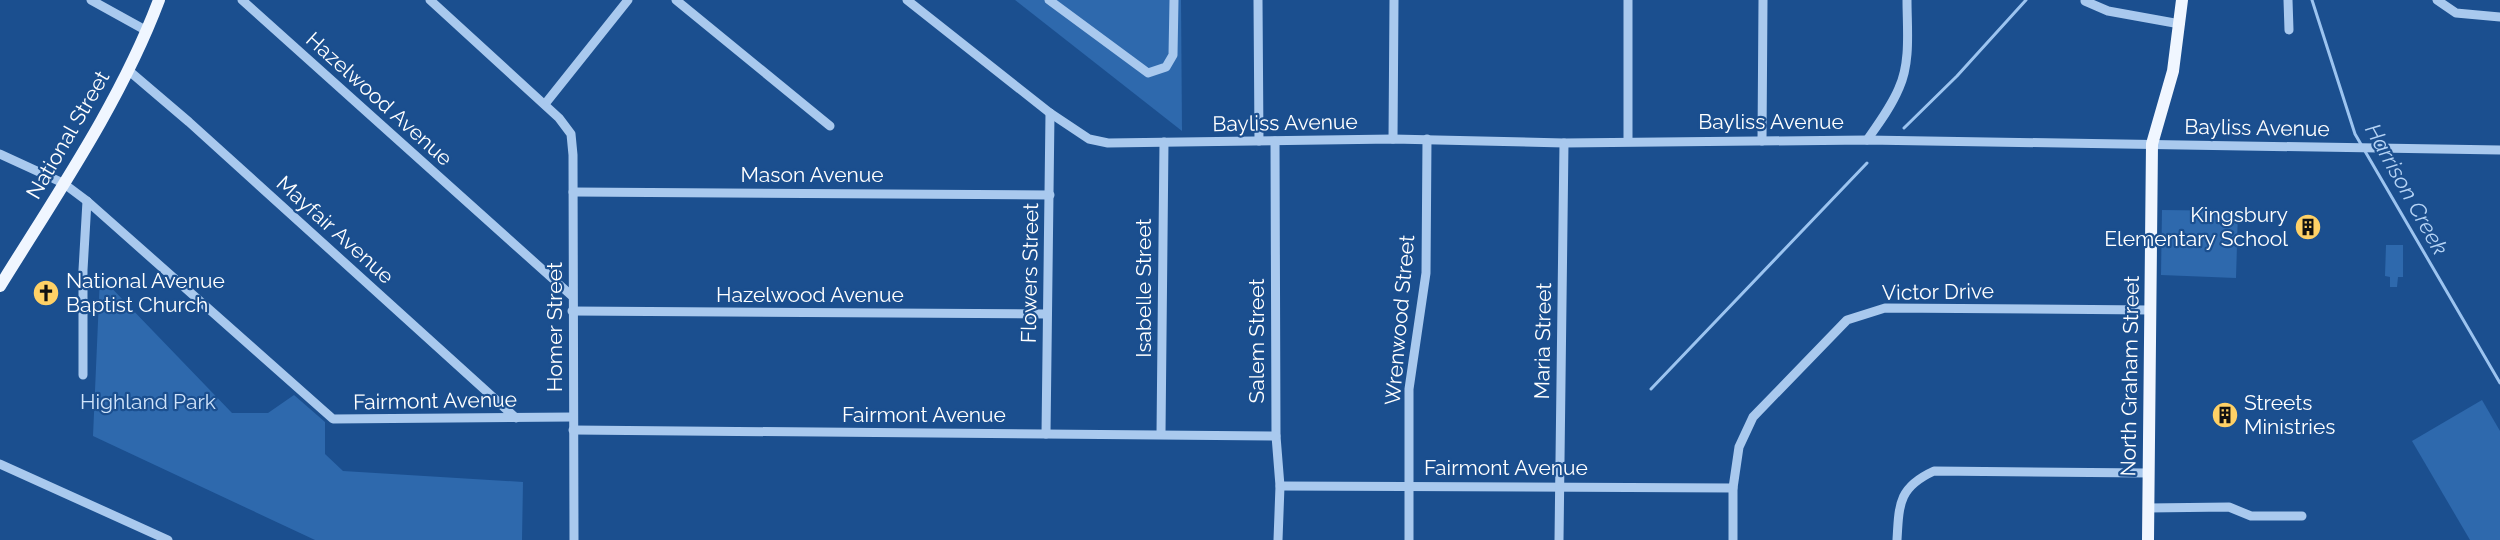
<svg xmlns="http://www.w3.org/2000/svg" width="2500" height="540" font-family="Raleway,sans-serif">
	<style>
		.green { fill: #2e69ad }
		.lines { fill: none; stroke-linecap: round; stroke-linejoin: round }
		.stream { stroke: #9cc4f0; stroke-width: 3 }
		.minor { stroke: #a9c9ee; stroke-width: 9 }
		.major { stroke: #f0f6ff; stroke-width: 12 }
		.labels { text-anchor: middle; stroke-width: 4.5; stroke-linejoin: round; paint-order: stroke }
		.street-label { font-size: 21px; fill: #fff; stroke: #1b4f8f }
		.poi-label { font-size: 21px; fill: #fff; stroke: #1b4f8f; text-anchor: start }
		.park-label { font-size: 21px; fill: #cfe3fa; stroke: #1b4f8f }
		.water-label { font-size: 22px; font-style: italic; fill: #b5d3f5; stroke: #1b4f8f }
	</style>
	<rect width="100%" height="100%" fill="#1b4f8f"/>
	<g class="green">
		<polygon points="1015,0 1181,0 1182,131"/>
		<polygon points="2162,210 2238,211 2236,278 2161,275"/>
		<polygon points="2386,245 2403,245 2403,277 2398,277 2397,287 2390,287 2390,277 2385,276"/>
		<polygon points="100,276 232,413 268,413 294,395 325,422 325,454 343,471 523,482 522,540 315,540 93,436"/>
		<polygon points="2482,400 2500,431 2500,540 2470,540 2412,441"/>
	</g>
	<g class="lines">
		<g class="stream">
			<polyline points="2312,0 2355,134 2500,383"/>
			<polyline points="1904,128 1957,76 2026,0"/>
			<polyline points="1651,389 1867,163"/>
		</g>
		<g class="minor">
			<polyline points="91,0 147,31"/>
			<polyline points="242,0 572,296"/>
			<polyline points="430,0 559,118 571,134 573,155 574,540"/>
			<polyline points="676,0 830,126"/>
			<polyline points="907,0 1050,113 1089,139 1108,143 1393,139 1564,143 1867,140 2500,150"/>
			<polyline points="1049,0 1148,73 1166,67 1173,55 1174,0"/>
			<polyline points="1258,0 1259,141"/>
			<polyline points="2288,0 2289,30"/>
			<polyline points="2437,0 2456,13 2500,17"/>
			<polyline points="2085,1 2108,11 2180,24"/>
			<polyline points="128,70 189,122 516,418"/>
			<polyline points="545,104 628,0"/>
			<polyline points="1393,139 1394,0"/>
			<path d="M 1867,140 C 1879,123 1891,107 1899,88 C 1911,62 1907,28 1907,0"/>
			<polyline points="1275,141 1276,436 1280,486 1278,540"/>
			<polyline points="1628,141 1628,0"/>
			<polyline points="1762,141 1763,0"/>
			<polyline points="0,154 63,183 87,201 333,419 573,417"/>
			<polyline points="573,192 1050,195"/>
			<polyline points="572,311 1047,314"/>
			<polyline points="83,375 83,270 87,201"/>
			<polyline points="573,430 1276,436"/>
			<polyline points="1046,434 1050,113"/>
			<polyline points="1161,434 1164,142"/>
			<polyline points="0,464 168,540"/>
			<polyline points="1280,486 1733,488"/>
			<polyline points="2148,508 2229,507 2251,516 2302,516"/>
			<polyline points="1409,540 1409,389 1426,273 1427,139"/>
			<polyline points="1559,540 1564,143"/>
			<polyline points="1733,540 1733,488 1739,447 1753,417 1847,320 1885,308 2150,310"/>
			<path d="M 1897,540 C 1899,503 1899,487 1934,471 L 2148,473"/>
		</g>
		<g class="major">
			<path d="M 0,286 C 57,194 121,101 159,0"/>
			<polyline points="2148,540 2152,144 2173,71 2182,0"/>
		</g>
	</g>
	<defs>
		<symbol id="building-disc" viewBox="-11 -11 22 22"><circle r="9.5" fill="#ffd166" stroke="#1b4f8f"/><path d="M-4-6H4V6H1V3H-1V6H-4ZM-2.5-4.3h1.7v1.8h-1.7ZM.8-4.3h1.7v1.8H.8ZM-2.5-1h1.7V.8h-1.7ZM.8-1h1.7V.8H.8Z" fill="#111"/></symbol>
		<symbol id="church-disc" viewBox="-11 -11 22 22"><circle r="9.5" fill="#ffd166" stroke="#1b4f8f"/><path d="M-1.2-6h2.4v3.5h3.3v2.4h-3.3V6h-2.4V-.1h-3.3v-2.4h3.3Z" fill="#111"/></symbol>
	</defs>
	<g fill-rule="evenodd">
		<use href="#building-disc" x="2293" y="212" width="30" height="30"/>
		<use href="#church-disc" x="31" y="278" width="30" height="30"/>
		<use href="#building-disc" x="2210" y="400" width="30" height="30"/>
	</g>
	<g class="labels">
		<g class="street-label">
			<text transform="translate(379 99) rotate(42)" y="7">Hazelwood Avenue</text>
			<text x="1771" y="129">Bayliss Avenue</text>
			<text transform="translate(1285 123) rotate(-1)" y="7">Bayliss Avenue</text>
			<text transform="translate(2257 128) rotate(1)" y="7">Bayliss Avenue</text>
			<text transform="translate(68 135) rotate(-60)" y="7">National Street</text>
			<text x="812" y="182">Mason Avenue</text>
			<text transform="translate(335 230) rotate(42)" y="7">Mayfair Avenue</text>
			<text transform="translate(1030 273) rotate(-89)" y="7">Flowers Street</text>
			<text transform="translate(1144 288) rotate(-90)" y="7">Isabelle Street</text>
			<text transform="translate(1938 292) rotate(-1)" y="7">Victor Drive</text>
			<text x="810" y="302">Hazelwood Avenue</text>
			<text transform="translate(1400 320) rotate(-85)" y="7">Wrenwood Street</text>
			<text transform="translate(555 327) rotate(-90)" y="7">Homer Street</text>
			<text transform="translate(1257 341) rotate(-90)" y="7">Salem Street</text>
			<text transform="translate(1543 341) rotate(-89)" y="7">Maria Street</text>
			<text transform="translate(2130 376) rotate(-89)" y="7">North Graham Street</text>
			<text transform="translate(435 401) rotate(-1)" y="7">Fairmont Avenue</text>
			<text x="924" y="422">Fairmont Avenue</text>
			<text x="1506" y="475">Fairmont Avenue</text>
		</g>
		<g class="poi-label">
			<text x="2288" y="222" text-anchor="end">Kingsbury<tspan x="2288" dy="24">Elementary School</tspan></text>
			<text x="66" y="288">National Avenue<tspan x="66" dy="24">Baptist Church</tspan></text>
			<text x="2244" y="410">Streets<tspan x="2244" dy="24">Ministries</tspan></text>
		</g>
		<g class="park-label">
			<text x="148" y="409">Highland Park</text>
		</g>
		<g class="water-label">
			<text transform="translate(2407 189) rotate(61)" y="8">Harrison Creek</text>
		</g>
	</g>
</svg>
